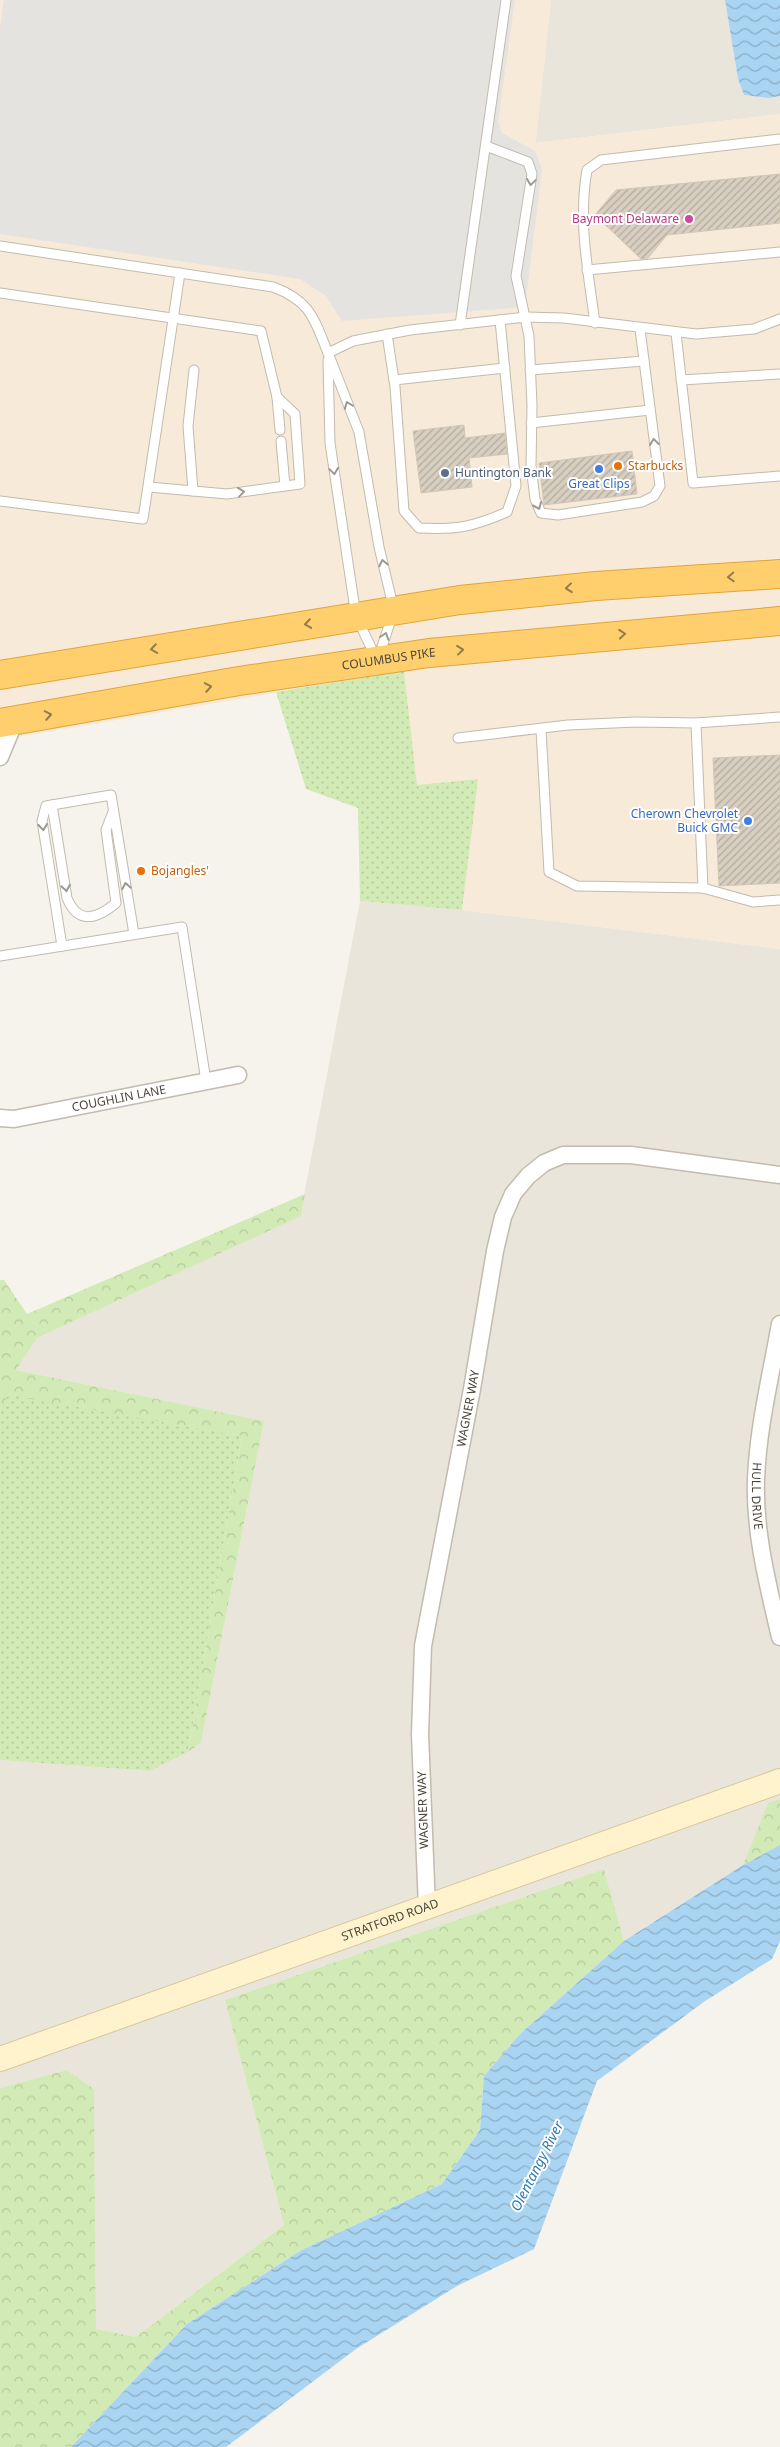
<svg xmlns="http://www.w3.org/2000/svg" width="780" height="2447" font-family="'Noto Sans',sans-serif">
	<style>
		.residential { fill: #eae5da }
		.commercial { fill: #f7ead8 }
		.grass { fill: url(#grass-dots) }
		.forest { fill: url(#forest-crowns) }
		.parking { fill: #e5e3e0 }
		.water { fill: url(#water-waves) }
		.building { fill: url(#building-hatch); stroke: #d3c7b4 }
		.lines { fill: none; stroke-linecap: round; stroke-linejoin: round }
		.lane-casing { stroke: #c2bbae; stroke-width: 11 }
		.street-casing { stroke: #c2bbae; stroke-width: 19 }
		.secondary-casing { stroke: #d6c79b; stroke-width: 26 }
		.highway-casing { stroke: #e0a43c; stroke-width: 30 }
		.lane { stroke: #fff; stroke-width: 9 }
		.street { stroke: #fff; stroke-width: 16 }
		.secondary { stroke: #fff3cd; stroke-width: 24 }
		.highway { stroke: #ffcf6e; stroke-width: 28 }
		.oneway { stroke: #9c9892 }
		.oneway2 { stroke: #937c4e }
		.hotel-dot { fill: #d1479c; stroke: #fff; stroke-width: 2 }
		.food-dot { fill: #e8710a; stroke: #fff; stroke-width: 2 }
		.shop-dot { fill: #3f7fe0; stroke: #fff; stroke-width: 2 }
		.service-dot { fill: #5c6f8a; stroke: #fff; stroke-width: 2 }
		.labels { text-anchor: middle; stroke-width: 4; stroke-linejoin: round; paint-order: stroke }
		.hotel-label { font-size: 12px; fill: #b23c85; stroke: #fff; text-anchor: end }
		.food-label { font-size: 12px; fill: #c56008; stroke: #fff; text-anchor: start }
		.service-label { font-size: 12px; fill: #4e5e75; stroke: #fff; text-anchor: start }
		.shop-label { font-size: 12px; fill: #366cbe; stroke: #fff }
		.street-label { font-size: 12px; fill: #4b4439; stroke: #fff }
		.water-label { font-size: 14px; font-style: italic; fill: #2e7ab2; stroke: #fff }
	</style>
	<defs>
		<pattern id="grass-dots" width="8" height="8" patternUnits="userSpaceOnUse" patternTransform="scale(1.25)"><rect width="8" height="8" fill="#d2eab5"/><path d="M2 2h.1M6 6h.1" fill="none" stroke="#b6ca9c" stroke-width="1.8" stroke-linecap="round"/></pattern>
		<pattern id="forest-crowns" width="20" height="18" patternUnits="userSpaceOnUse" patternTransform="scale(1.25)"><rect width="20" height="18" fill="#d2eab5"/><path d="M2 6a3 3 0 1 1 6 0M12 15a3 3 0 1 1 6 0" fill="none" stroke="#b6ca9c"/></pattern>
		<pattern id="water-waves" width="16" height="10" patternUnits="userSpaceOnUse" patternTransform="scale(1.25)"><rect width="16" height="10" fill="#a9d4f2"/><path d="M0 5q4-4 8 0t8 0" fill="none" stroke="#8caec5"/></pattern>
		<pattern id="building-hatch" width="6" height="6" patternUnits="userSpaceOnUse" patternTransform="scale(1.25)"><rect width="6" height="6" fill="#d8cfc1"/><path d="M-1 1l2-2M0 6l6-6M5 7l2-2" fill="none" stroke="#b1aa9e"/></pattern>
	</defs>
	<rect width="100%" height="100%" fill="#f6f3ec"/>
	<g class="residential">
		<polygon points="551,0 725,0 738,79 744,95 769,98 780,96 780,114 535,143"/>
		<polygon points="360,901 462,910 780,949 780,1799 768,1804 743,1865 624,1941 604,1869 225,2000 284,2225 136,2337 96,2329 94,2089 67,2070 0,2088 0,1760 150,1771 188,1752 201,1743 264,1421 16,1370 37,1338 300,1216"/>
	</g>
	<polygon class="commercial" points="0,0 551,0 536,143 780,114 780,949 462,910 477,779 417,785 404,671 0,740"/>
	<g class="grass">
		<polygon points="404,671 417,785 478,779 462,910 360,901 358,808 306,789 276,692"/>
		<polygon points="8,1394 242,1436 188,1752 150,1771 0,1760 0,1406"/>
	</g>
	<g class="forest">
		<polygon points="305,1194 301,1216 37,1338 16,1370 264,1421 201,1743 188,1752 242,1436 9,1395 0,1406 0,1280 4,1280 27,1314"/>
		<polygon points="780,1799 780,1845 743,1865 768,1803"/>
		<polygon points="604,1869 624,1941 520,2034 484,2076 480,2130 442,2184 300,2251 187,2324 71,2447 0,2447 0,2088 67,2070 94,2089 96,2329 136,2337 284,2225 225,2000"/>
	</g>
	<polygon class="parking" points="4,0 515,0 498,121 502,133 535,151 542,169 525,307 342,321 326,296 300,279 0,234 0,28"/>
	<g class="water">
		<polygon points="725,0 780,0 780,96 769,98 744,95 738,79"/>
		<polygon points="780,1845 780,1941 772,1959 705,2001 597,2081 534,2249 457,2286 356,2349 226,2447 71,2447 187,2324 300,2251 442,2184 480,2130 484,2076 520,2034 624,1941 743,1865"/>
	</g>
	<g class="building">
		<polygon points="780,174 780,223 667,235 648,258 641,259 595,215 616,190"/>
		<polygon points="464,425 465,438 505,433 507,454 469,458 472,487 421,493 413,431"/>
		<polygon points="632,451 637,494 544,505 539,463"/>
		<polygon points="780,755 780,883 719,886 713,758"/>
	</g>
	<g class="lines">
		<defs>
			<g id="lane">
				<polyline points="486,146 528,162 532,174 516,276 529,336 532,405 531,466 535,499 541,513 558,515 642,502 654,496 660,486 640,329"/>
				<path d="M 0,246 L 273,287 C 311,301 314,319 328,353 L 353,341 L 410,330 L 525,317 L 564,318 L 696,334 L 754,329 L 780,319"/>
				<polyline points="587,270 780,252"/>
				<polyline points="0,293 261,331 277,397 295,414 300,484 227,494 149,487"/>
				<path d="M 595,323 C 588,271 578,222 587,170 L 601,160 L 780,139"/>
				<polyline points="460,325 506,0"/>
				<polyline points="676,333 693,483 780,476"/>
				<path d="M 387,334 L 395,387 L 404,511 L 419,528 C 456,530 473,527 507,512 L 516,486 L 500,320"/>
				<polyline points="328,353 359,432 379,547 394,610 379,656"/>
				<polyline points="328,360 330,443 356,616 376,658"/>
				<polyline points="530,370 644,361"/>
				<polyline points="394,380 505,368"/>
				<polyline points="681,380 780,374"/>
				<polyline points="277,397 280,430"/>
				<polyline points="531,423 650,410"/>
				<polyline points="281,441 285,486"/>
				<polyline points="193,491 188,426 194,370"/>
				<polyline points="0,501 143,519 180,273"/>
				<polyline points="696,723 703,888"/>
				<polyline points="541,730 549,872 577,886 703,888 753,902 780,900"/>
				<polyline points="458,738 568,725 636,722 696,723 780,717"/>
				<path d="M 52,805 L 67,898 C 78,925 97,919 116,903 L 106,830 L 113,812"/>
				<polyline points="62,946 42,821 46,806 111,795 134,934"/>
				<polyline points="0,956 182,927 206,1081"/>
			</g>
			<g id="street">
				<polyline points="0,757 15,721"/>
				<path id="s1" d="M 0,1118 L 14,1119 L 238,1075"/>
				<path id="s2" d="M 780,1324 C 771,1375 758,1427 756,1479 C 754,1532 768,1585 780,1637"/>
				<path id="s3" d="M 427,1908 L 420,1734 L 423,1646 L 472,1389 L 495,1251 L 503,1217 L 513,1194 L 528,1176 L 544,1163 L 563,1155 L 631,1155 L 780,1175"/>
			</g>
			<g id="secondary">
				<path id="s4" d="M 0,2059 L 780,1781"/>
			</g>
			<g id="highway">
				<polyline points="0,675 460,600 596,586 780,574"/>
				<path id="s5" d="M 0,723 L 239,681 L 429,653 L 780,621"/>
			</g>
		</defs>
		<use href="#lane" class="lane-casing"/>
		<use href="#street" class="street-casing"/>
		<use href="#secondary" class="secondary-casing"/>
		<use href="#highway" class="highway-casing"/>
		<use href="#lane" class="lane"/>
		<use href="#street" class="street"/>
		<use href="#secondary" class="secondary"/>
		<use href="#highway" class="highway"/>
	</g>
	<defs><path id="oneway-chevron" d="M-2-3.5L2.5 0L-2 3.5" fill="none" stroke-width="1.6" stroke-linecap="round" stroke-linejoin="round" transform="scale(1.25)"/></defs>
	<g class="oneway">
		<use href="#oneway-chevron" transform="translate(531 182) rotate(98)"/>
		<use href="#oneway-chevron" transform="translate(348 405) rotate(-111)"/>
		<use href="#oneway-chevron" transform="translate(654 442) rotate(-97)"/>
		<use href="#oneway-chevron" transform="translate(334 471) rotate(82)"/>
		<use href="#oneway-chevron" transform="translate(241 492) rotate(-7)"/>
		<use href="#oneway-chevron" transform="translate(538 506) rotate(66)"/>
		<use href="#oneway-chevron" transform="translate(383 563) rotate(-103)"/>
		<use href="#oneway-chevron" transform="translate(385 636) rotate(-72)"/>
		<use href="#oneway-chevron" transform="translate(43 827) rotate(84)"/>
		<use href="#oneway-chevron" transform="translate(126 886) rotate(-100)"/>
		<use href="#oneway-chevron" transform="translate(66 888) rotate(81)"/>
	</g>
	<g class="oneway2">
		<use href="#oneway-chevron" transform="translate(731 577) rotate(177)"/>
		<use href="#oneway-chevron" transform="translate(569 588) rotate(174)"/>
		<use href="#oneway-chevron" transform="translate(308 624) rotate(171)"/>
		<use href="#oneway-chevron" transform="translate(622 634) rotate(-5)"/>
		<use href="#oneway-chevron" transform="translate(154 649) rotate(171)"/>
		<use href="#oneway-chevron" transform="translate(460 650) rotate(-6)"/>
		<use href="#oneway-chevron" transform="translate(208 687) rotate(-10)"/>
		<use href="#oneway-chevron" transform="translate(48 715) rotate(-10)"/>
	</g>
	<circle class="hotel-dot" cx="689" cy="219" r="5"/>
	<g class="food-dot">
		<circle cx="618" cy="466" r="5"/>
		<circle cx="141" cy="871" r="5"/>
	</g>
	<g class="shop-dot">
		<circle cx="599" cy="469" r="5"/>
		<circle cx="748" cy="821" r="5"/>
	</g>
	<circle class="service-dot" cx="445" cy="473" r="5"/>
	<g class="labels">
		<g class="hotel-label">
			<text x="679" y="223">Baymont Delaware</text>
		</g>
		<g class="food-label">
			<text x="628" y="470">Starbucks</text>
			<text x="151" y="875">Bojangles'</text>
		</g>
		<g class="service-label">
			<text x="455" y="477">Huntington Bank</text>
		</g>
		<g class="shop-label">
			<text x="599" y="488">Great Clips</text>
			<text x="738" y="818" text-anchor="end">Cherown Chevrolet<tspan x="738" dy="14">Buick GMC</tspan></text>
		</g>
		<g class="street-label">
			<text dy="4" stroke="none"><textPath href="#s5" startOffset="394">COLUMBUS PIKE</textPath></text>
			<text dy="4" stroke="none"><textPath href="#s1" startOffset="121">COUGHLIN LANE</textPath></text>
			<text dy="4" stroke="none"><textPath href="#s3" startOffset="504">WAGNER WAY</textPath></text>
			<text dy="4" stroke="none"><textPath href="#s2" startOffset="174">HULL DRIVE</textPath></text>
			<text transform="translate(423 1810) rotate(-92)" y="4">WAGNER WAY</text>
			<text dy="4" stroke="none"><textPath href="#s4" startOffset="414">STRATFORD ROAD</textPath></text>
		</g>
		<g class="water-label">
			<text transform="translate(537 2166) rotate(-63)" y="5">Olentangy River</text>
		</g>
	</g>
</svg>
